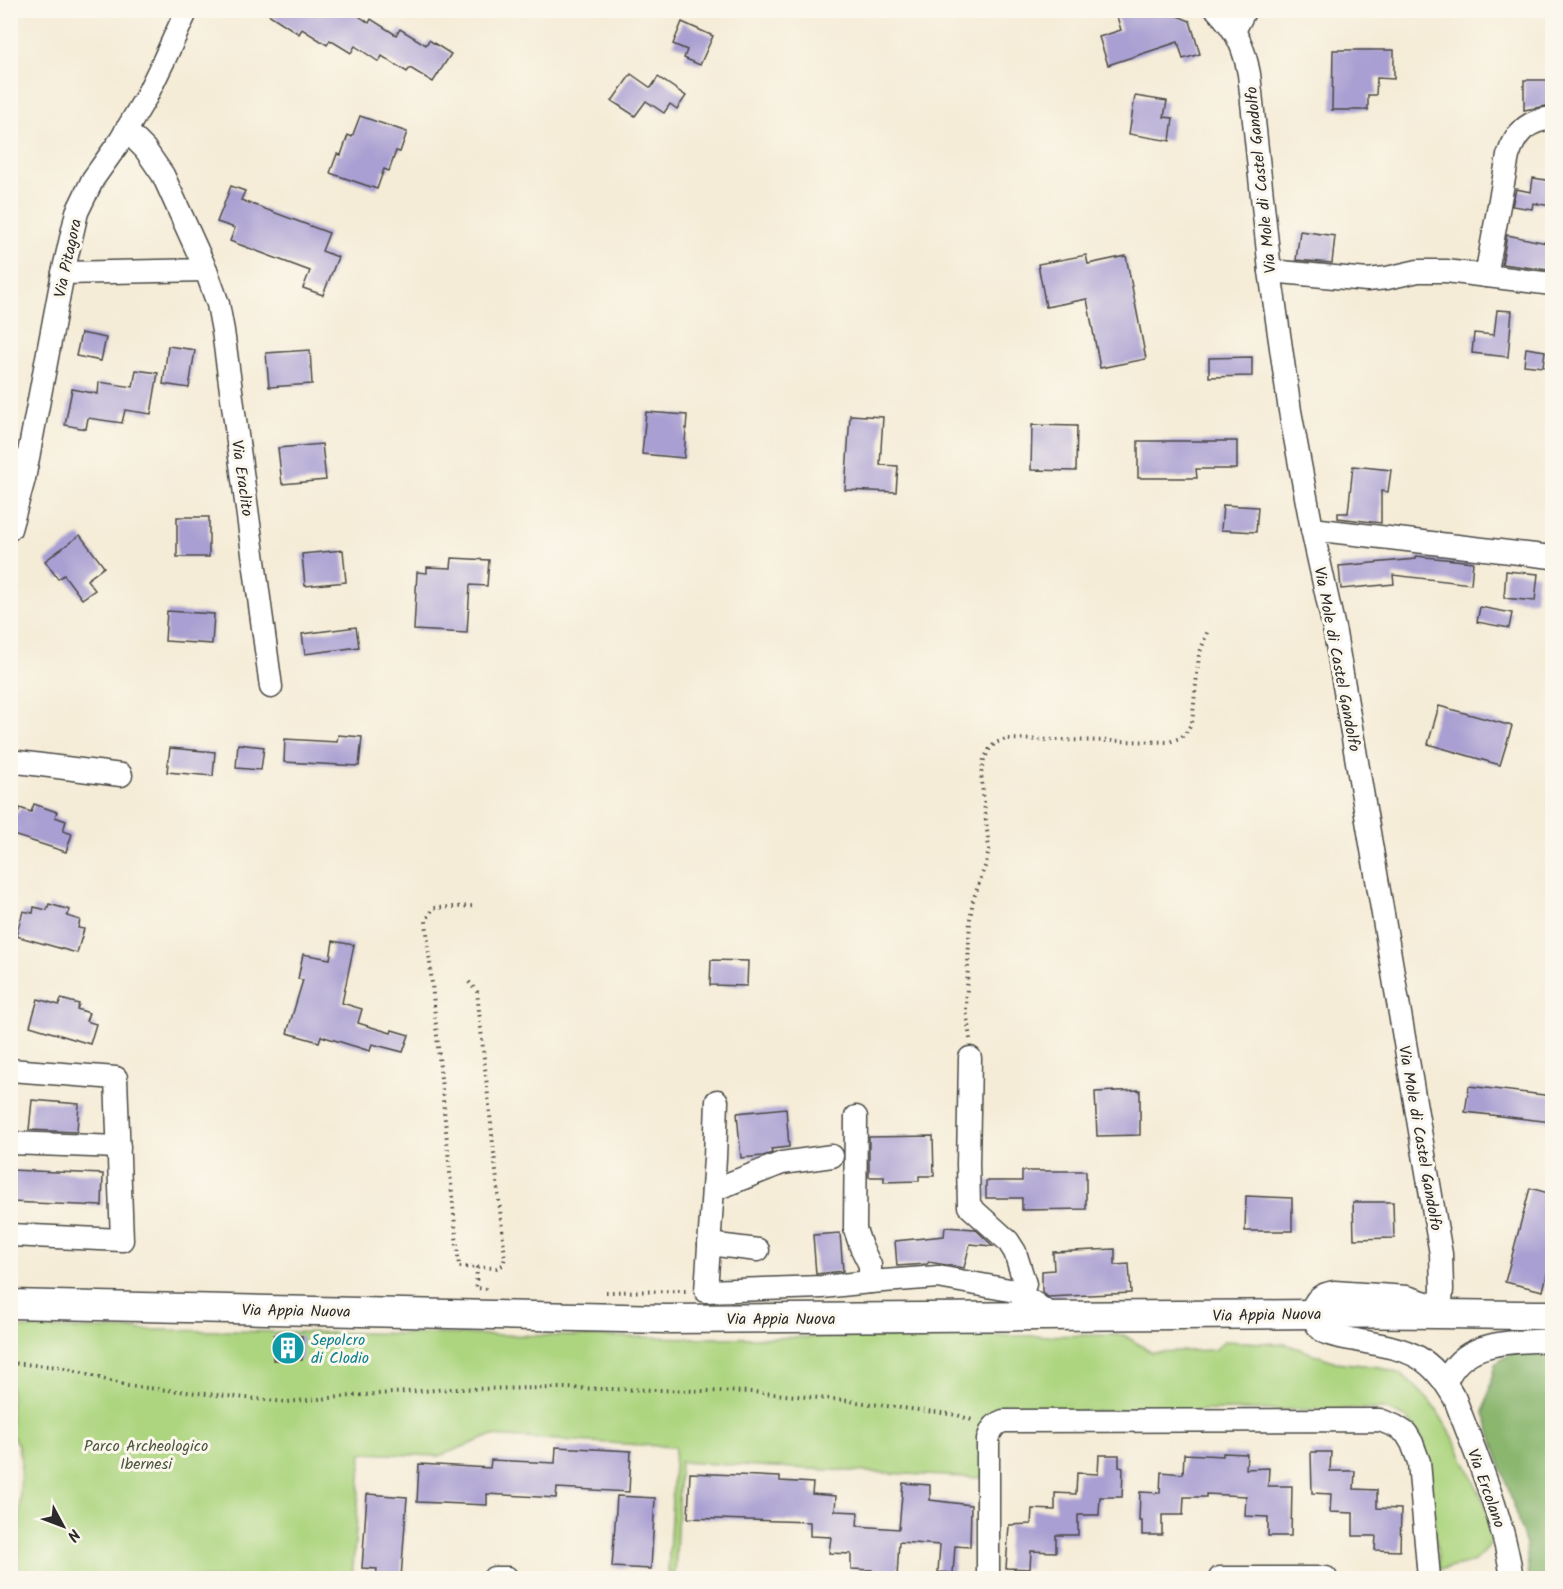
<svg xmlns="http://www.w3.org/2000/svg" width="1563" height="1589" font-family="Kalam,sans-serif">
	<style>
		.green { fill: #add580; stroke: #6c8056; stroke-width: 1.5 }
		.forest { fill: #8ab66e; stroke: #5a704c; stroke-width: 1.5 }
		.building { fill: #a99fd2 }
		.lines { fill: none; stroke-linecap: round; stroke-linejoin: round }
		.minor-casing { stroke: #494845; stroke-width: 25 }
		.major-casing { stroke: #494845; stroke-width: 31 }
		.path { stroke: #494845; stroke-width: 4; stroke-dasharray: 1.5 4.5; stroke-linecap: butt }
		.minor { stroke: #fff; stroke-width: 22 }
		.major { stroke: #fff; stroke-width: 28 }
		.labels { text-anchor: middle; stroke-width: 6; stroke-linejoin: round; paint-order: stroke }
		.street-label { font-size: 16px; fill: #2b2b2b; stroke: #fbf7ec }
		.culture-label { font-size: 16px; fill: #0d838f; stroke: #fbf7ec; text-anchor: start }
		.park-label { font-size: 16px; fill: #4c5640; stroke: #fbf7ec }
	</style>
	<rect width="100%" height="100%" fill="#fbf7ec"/>
	<filter id="ink" filterUnits="userSpaceOnUse"><feTurbulence type="fractalNoise" baseFrequency=".0167" numOctaves="2"/><feDisplacementMap in="SourceGraphic" scale="12" xChannelSelector="R" yChannelSelector="G"/><feConvolveMatrix kernelMatrix="1 2 1 2 8 2 1 2 1" color-interpolation-filters="sRGB"/></filter>
	<filter id="wash" filterUnits="userSpaceOnUse"><feTurbulence type="fractalNoise" baseFrequency=".008" numOctaves="4" result="noise"/><feDisplacementMap in="SourceGraphic" scale="24" xChannelSelector="R" yChannelSelector="G"/><feGaussianBlur stdDeviation="1.35" result="paint"/><feColorMatrix in="noise" values="0 0 0 0 0 0 0 0 0 0 0 0 0 0 0 0 0 1.4 0 .05"/><feComposite in="paint" operator="in"/></filter>
	<g filter="url(#wash)">
		<rect width="100%" height="100%" fill="#f5ecd7"/>
		<path class="green" d="M 11,1328 L 708,1338 L 1124,1335 L 1151,1352 L 1214,1350 L 1224,1341 L 1286,1344 L 1336,1362 L 1380,1367 L 1400,1374 L 1415,1386 L 1434,1406 L 1452,1435 L 1500,1536 L 1492,1539 C 1481,1565 1464,1566 1439,1569 L 1427,1459 L 1421,1436 L 1408,1419 L 1385,1409 L 1000,1412 L 981,1478 L 680,1462 L 675,1573 L 668,1573 L 675,1447 L 491,1436 L 439,1456 L 362,1453 L 352,1578 L 18,1578 L 21,1461 L 18,1445 L 11,1434 Z"/>
		<polygon class="forest" points="1552,1351 1552,1578 1529,1578 1526,1545 1484,1413 1495,1364 1513,1352"/>
		<g id="blocks">
			<g class="building">
				<polygon points="262,10 350,10 369,23 371,19 396,35 400,29 426,45 429,40 451,54 433,82 410,68 407,72 382,56 379,62 355,46 351,53 330,40 327,45 302,29 299,34"/>
				<polygon points="1115,10 1163,10 1190,21 1200,54 1183,59 1178,42 1108,65 1099,37 1121,30"/>
				<polygon points="682,22 713,36 700,65 684,58 687,50 673,44"/>
				<polygon points="1333,50 1394,50 1394,79 1377,78 1376,95 1368,95 1368,110 1332,110"/>
				<polygon points="631,74 651,88 658,77 686,96 677,109 670,104 664,113 646,101 635,116 612,101"/>
				<polygon points="1524,80 1552,80 1552,105 1524,110"/>
				<polygon points="1135,96 1167,101 1164,117 1173,118 1170,141 1129,134"/>
				<polygon points="360,116 407,132 400,152 396,151 389,171 384,169 377,189 330,173 337,154 341,155 348,135 352,137"/>
				<polygon points="1533,178 1552,181 1552,206 1533,203 1532,209 1512,206 1516,189 1531,192"/>
				<polygon points="231,186 245,191 241,200 329,233 322,251 338,257 323,295 303,288 310,271 230,241 235,228 217,222"/>
				<polygon points="1300,231 1335,236 1332,263 1296,260"/>
				<polygon points="1507,235 1552,244 1548,270 1502,264"/>
				<polygon points="1086,255 1088,264 1126,256 1146,359 1100,368 1087,299 1046,307 1038,264"/>
				<polygon points="1497,310 1512,311 1508,357 1472,353 1474,333 1494,335"/>
				<polygon points="81,333 106,338 101,361 76,356"/>
				<polygon points="168,346 195,350 189,388 163,384"/>
				<polygon points="1526,348 1545,351 1543,367 1524,365"/>
				<polygon points="310,350 312,384 269,387 266,353"/>
				<polygon points="1252,357 1252,376 1209,377 1209,358"/>
				<polygon points="136,370 158,373 151,414 125,410 122,423 88,418 86,429 65,425 72,389 98,394 99,382 133,387"/>
				<polygon points="646,412 687,415 684,458 642,454"/>
				<polygon points="850,415 883,417 880,465 898,466 896,492 845,490"/>
				<polygon points="1032,425 1077,426 1076,471 1031,470"/>
				<polygon points="1138,441 1237,441 1237,469 1196,469 1197,478 1138,478"/>
				<polygon points="322,444 326,480 282,484 278,448"/>
				<polygon points="1353,466 1391,470 1388,492 1381,491 1381,523 1338,518 1338,513 1348,513"/>
				<polygon points="1223,505 1258,507 1256,532 1221,530"/>
				<rect x="177" y="517" width="32" height="40"/>
				<polygon points="80,535 104,567 87,580 95,590 82,599 64,575 58,579 45,561"/>
				<polygon points="343,550 346,582 305,586 302,554"/>
				<polygon points="1416,556 1473,562 1471,584 1393,575 1394,584 1341,589 1339,566 1416,559"/>
				<polygon points="452,558 489,560 487,586 470,585 467,633 414,630 417,572 427,573 427,567 451,568"/>
				<polygon points="1506,571 1538,574 1535,601 1504,598"/>
				<polygon points="1480,607 1512,613 1509,628 1477,622"/>
				<polygon points="167,611 214,614 212,644 165,641"/>
				<polygon points="356,627 359,647 305,654 302,634"/>
				<polygon points="1439,706 1512,726 1500,765 1428,744"/>
				<polygon points="338,735 362,737 359,766 284,762 285,739 337,742"/>
				<polygon points="238,744 264,747 261,770 236,768"/>
				<polygon points="170,748 215,752 213,776 167,772"/>
				<polygon points="34,804 57,812 55,817 66,821 63,831 72,834 66,852 10,834 10,811 18,813 20,808 31,812"/>
				<polygon points="49,904 70,910 67,916 80,920 78,928 84,929 77,953 16,936 23,911 33,913 34,907 47,910"/>
				<polygon points="333,941 354,945 342,1003 362,1009 358,1023 391,1033 392,1030 409,1035 403,1052 372,1044 370,1051 321,1036 319,1042 287,1033 303,980 298,979 303,954 330,959"/>
				<polygon points="711,960 748,961 747,986 710,985"/>
				<polygon points="38,999 59,1005 61,999 79,1004 77,1009 89,1013 86,1021 96,1024 90,1044 30,1026"/>
				<polygon points="1469,1086 1552,1096 1552,1122 1465,1112"/>
				<polygon points="1140,1090 1140,1135 1097,1136 1095,1092"/>
				<polygon points="32,1100 79,1104 77,1132 29,1130"/>
				<polygon points="786,1108 789,1147 771,1149 772,1153 763,1156 741,1158 737,1113"/>
				<polygon points="933,1136 934,1176 919,1176 919,1181 884,1182 884,1177 869,1177 869,1137"/>
				<polygon points="10,1170 103,1174 102,1206 10,1202"/>
				<polygon points="1022,1171 1086,1171 1086,1209 1022,1210 1022,1198 986,1198 986,1181 1022,1181"/>
				<polygon points="1530,1188 1552,1194 1552,1254 1543,1291 1505,1282"/>
				<polygon points="1246,1196 1292,1198 1292,1231 1245,1231"/>
				<polygon points="1353,1202 1393,1202 1394,1238 1354,1239"/>
				<polygon points="945,1227 975,1229 993,1246 970,1244 964,1268 929,1262 927,1264 897,1266 895,1241 944,1236"/>
				<polygon points="840,1233 843,1271 816,1274 813,1235"/>
				<polygon points="1115,1249 1115,1265 1129,1264 1131,1293 1048,1297 1042,1292 1042,1271 1054,1270 1053,1252"/>
				<polygon points="274,1335 302,1336 302,1360 273,1360"/>
				<polygon points="556,1447 631,1451 629,1492 557,1488 556,1498 487,1494 487,1505 417,1502 419,1464 490,1468 491,1460 555,1463"/>
				<polygon points="1311,1452 1331,1452 1330,1471 1355,1471 1354,1489 1377,1490 1377,1508 1401,1509 1400,1551 1375,1550 1376,1536 1353,1536 1353,1513 1330,1512 1331,1494 1312,1493"/>
				<polygon points="1223,1453 1247,1454 1246,1469 1269,1468 1268,1486 1292,1486 1291,1536 1268,1536 1268,1517 1245,1516 1246,1496 1206,1494 1206,1497 1184,1497 1183,1515 1162,1515 1162,1535 1142,1535 1142,1521 1139,1521 1140,1492 1160,1493 1161,1472 1183,1474 1184,1454 1223,1456"/>
				<polygon points="1099,1455 1119,1455 1119,1467 1123,1468 1122,1497 1100,1497 1099,1515 1078,1515 1078,1535 1056,1535 1056,1552 1031,1551 1030,1569 1006,1568 1009,1525 1031,1524 1032,1509 1055,1510 1055,1493 1076,1494 1077,1473 1098,1474"/>
				<polygon points="690,1473 780,1477 780,1481 813,1483 812,1494 836,1496 835,1511 858,1512 857,1526 899,1529 903,1483 930,1485 930,1500 971,1505 970,1547 955,1546 953,1573 938,1572 940,1545 899,1542 897,1578 872,1578 872,1570 851,1569 851,1554 829,1553 831,1537 810,1536 810,1522 688,1518"/>
				<polygon points="367,1494 407,1497 401,1578 376,1578 377,1569 362,1568"/>
				<polygon points="617,1496 655,1498 651,1569 612,1567"/>
			</g>
		</g>
	</g>
	<g filter="url(#ink)">
		<use href="#blocks" fill-opacity="0" stroke="#494845" stroke-width="1.5"/>
		<g class="lines">
			<defs>
				<g id="minor">
					<path d="M 1217,10 C 1237,31 1244,47 1249,74 L 1270,271 L 1290,411 L 1312,529 L 1335,633 L 1441,1254 L 1442,1289 L 1440,1315"/>
					<polyline points="1234,31 1245,10"/>
					<polyline points="206,270 218,304 223,331 271,687"/>
					<polyline points="1270,271 1367,280 1387,278 1418,271 1446,271 1552,284"/>
					<polyline points="63,273 206,270 163,175 145,149 126,130"/>
					<path d="M 1486,276 L 1508,156 C 1516,132 1527,121 1552,118"/>
					<polyline points="10,529 24,479 63,273 77,212 93,179 120,141 146,97 164,60 187,10"/>
					<polyline points="1312,529 1552,557"/>
					<polyline points="10,761 121,775"/>
					<polyline points="970,1058 968,1164 969,1206 1008,1241 1015,1252 1025,1284 1021,1295"/>
					<polyline points="10,1070 116,1078 122,1240 10,1235"/>
					<polyline points="717,1101 715,1158 706,1291 822,1287 870,1282 938,1277 1015,1291 1034,1303 1052,1316"/>
					<polyline points="856,1117 855,1229 861,1247 870,1265 870,1282"/>
					<polyline points="10,1143 119,1147"/>
					<polyline points="713,1190 782,1163 832,1156"/>
					<polyline points="709,1244 758,1250"/>
					<path d="M 1440,1315 L 1426,1303 L 1407,1297 L 1334,1292 C 1329,1293 1324,1294 1320,1297 C 1308,1307 1313,1324 1324,1332 C 1334,1337 1345,1338 1356,1340 C 1406,1350 1429,1351 1455,1399 C 1477,1458 1503,1516 1512,1578"/>
					<path d="M 1446,1382 C 1463,1338 1513,1343 1552,1340"/>
					<polyline points="494,1578 507,1578"/>
					<path d="M 988,1578 L 988,1440 C 991,1430 993,1425 1003,1421 L 1380,1420 L 1395,1426 L 1406,1433 L 1412,1443 L 1419,1462 L 1429,1578"/>
					<polyline points="1220,1578 1326,1578"/>
				</g>
				<path id="major" d="M 10,1304 L 666,1319 L 1313,1314 C 1393,1312 1473,1315 1552,1315"/>
			</defs>
			<use href="#minor" class="minor-casing"/>
			<use href="#major" class="major-casing"/>
			<g class="path">
				<polyline points="469,982 477,992 505,1257 503,1265 496,1268 459,1267 426,921 433,908 474,906"/>
				<polyline points="970,1039 966,1010 970,919 973,900 986,864 989,849 981,774 984,759 989,750 995,743 1006,739 1169,742 1180,738 1185,734 1192,723 1199,655 1208,630"/>
				<polyline points="477,1267 476,1288 488,1289"/>
				<polyline points="606,1292 686,1291"/>
				<polyline points="10,1363 61,1367 128,1386 286,1402 363,1395 450,1389 563,1388 752,1392 841,1400 957,1415 975,1421"/>
			</g>
			<use href="#minor" class="minor"/>
			<use href="#major" class="major"/>
		</g>
	</g>
	<defs>
		<symbol id="building-disc" viewBox="-11 -11 22 22"><circle r="9.5" fill="#0f9aa8" stroke="#fbf7ec"/><path d="M-4-6H4V6H1V3H-1V6H-4ZM-2.5-4.3h1.7v1.8h-1.7ZM.8-4.3h1.7v1.8H.8ZM-2.5-1h1.7V.8h-1.7ZM.8-1h1.7V.8H.8Z" fill="#fff"/></symbol>
	</defs>
	<g fill-rule="evenodd">
		<use href="#building-disc" x="269" y="1329" width="38" height="38"/>
	</g>
	<g class="labels">
		<g class="street-label">
			<text transform="translate(1260 180) rotate(-96)" y="6">Via Mole di Castel Gandolfo</text>
			<text transform="translate(67 258) rotate(-78)" y="6">Via Pitagora</text>
			<text transform="translate(243 478) rotate(82)" y="6">Via Eraclito</text>
			<text transform="translate(1338 659) rotate(79)" y="6">Via Mole di Castel Gandolfo</text>
			<text transform="translate(1421 1138) rotate(80)" y="6">Via Mole di Castel Gandolfo</text>
			<text transform="translate(296 1310) rotate(1)" y="6">Via Appia Nuova</text>
			<text transform="translate(1267 1314) rotate(-1)" y="6">Via Appia Nuova</text>
			<text x="781" y="1324">Via Appia Nuova</text>
			<text transform="translate(1487 1488) rotate(70)" y="6">Via Ercolano</text>
		</g>
		<g class="culture-label">
			<text x="311" y="1345">Sepolcro<tspan x="311" dy="18">di Clodio</tspan></text>
		</g>
		<g class="park-label">
			<text x="146" y="1451">Parco Archeologico<tspan x="146" dy="18">Ibernesi</tspan></text>
		</g>
	</g>
	<rect width="1563" height="1589" fill="none" stroke="#fbf7ec" stroke-width="36"/>
	<g transform="translate(63 1526) rotate(131)" stroke="#fbf7ec" stroke-width="4.5" paint-order="stroke">
	<path d="M0-4.5L10 22L0 15L-10 22Z" fill="#2b2b2b"/>
	<text y="-9" font-size="16" font-weight="bold" text-anchor="middle" fill="#2b2b2b">N</text>
	</g>
</svg>
